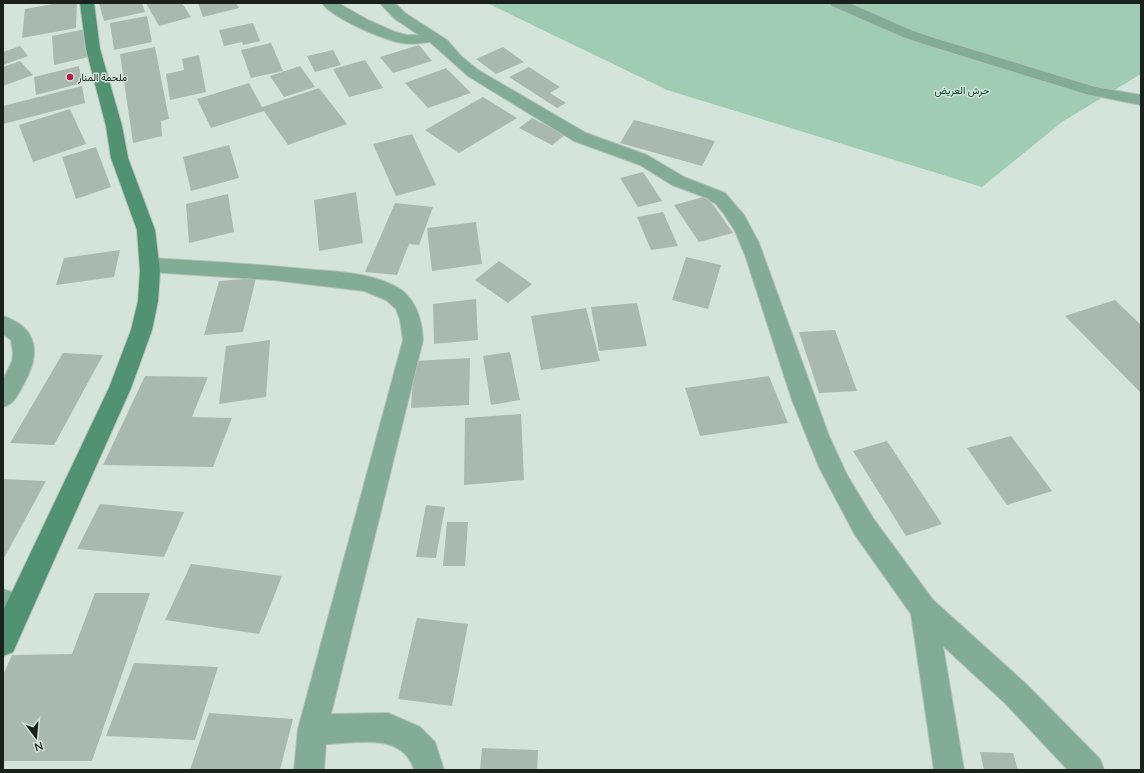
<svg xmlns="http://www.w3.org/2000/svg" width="1144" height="773" font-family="Lato,Vazirmatn,sans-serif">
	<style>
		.green { fill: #a0ccb4 }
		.building { fill: #aab9b0 }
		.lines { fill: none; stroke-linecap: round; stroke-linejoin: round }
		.street-casing { stroke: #b3c1b9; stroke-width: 2 }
		.secondary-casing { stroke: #b3c1b9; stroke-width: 2 }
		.street { fill: #82ac96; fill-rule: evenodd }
		.secondary { fill: #509272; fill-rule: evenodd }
		.poi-dot { fill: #b01d48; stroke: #d5e4db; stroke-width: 1.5 }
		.labels { text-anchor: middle; stroke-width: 3; stroke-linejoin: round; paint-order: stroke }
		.far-poi-label { font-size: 10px; fill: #1a201c; stroke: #d5e4db; text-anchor: start }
		.far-park-label { font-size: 10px; fill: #03452d; stroke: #d5e4db }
	</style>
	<rect width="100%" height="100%" fill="#d5e4db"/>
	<polygon class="green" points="487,3 1141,3 1141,74 1062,122 982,187 667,90"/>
	<g class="building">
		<polygon points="58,3 77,3 76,28 22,38 25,9"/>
		<polygon points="99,3 142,3 145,12 104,21"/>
		<polygon points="146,3 182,3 191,17 159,26"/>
		<polygon points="198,3 236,3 239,8 203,17"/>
		<polygon points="147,16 152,42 114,50 110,23"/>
		<polygon points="253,23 260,41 243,45 242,42 224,46 219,30"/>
		<polygon points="85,29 89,57 54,65 52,36"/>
		<polygon points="271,43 283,71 251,78 241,50"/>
		<polygon points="419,45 432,61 393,73 380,57"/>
		<polygon points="20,46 28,56 3,65 3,52"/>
		<polygon points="155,47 169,119 161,121 162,136 133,143 120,54"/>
		<polygon points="503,47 524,62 496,74 476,59"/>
		<polygon points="333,50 341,65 315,72 307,56"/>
		<polygon points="199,55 206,92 170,100 166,74 184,70 182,59"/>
		<polygon points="365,60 383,88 349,97 333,69"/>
		<polygon points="20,61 33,75 3,86 3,67"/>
		<polygon points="79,66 82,83 36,95 34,77"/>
		<polygon points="300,66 315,87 284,97 270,76"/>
		<polygon points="529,67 560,87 550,93 566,103 557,108 509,77"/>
		<polygon points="446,68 471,93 428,108 405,83"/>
		<polygon points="249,83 262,107 319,88 347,124 288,145 264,111 211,128 197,99"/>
		<polygon points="82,86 85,103 3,124 3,106"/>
		<polygon points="483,97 517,118 459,153 425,130"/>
		<polygon points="70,109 86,144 33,162 19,125"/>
		<polygon points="532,118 565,135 552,145 519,128"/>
		<polygon points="634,120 715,141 702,166 620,143"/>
		<polygon points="412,134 436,185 396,196 373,144"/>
		<polygon points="229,145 239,178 191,191 183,157"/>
		<polygon points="96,147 111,187 76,199 62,157"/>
		<polygon points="643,172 662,201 638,207 620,178"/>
		<polygon points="356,192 363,243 319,251 314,200"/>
		<polygon points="228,194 234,232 189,243 186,204"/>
		<polygon points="707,196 733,233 699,242 674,205"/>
		<polygon points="395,203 433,207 419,245 409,244 397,275 365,272"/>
		<polygon points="663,212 678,246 651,250 637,217"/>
		<polygon points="476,222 482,264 432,271 427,228"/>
		<polygon points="120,250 114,277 56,285 64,258"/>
		<polygon points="686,257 721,265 708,309 672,300"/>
		<polygon points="499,261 532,284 508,303 475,280"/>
		<polygon points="256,278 243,332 204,335 219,281"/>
		<polygon points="476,299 478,340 434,344 433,304"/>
		<polygon points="1115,300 1141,325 1141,393 1065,316"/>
		<polygon points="637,303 647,346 599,351 591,307"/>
		<polygon points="586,308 600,361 541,370 531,316"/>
		<polygon points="835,330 857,391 819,393 799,332"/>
		<polygon points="270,340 266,397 219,404 226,346"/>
		<polygon points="510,352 520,400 491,405 483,356"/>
		<polygon points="63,353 103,355 54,445 10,443"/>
		<polygon points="470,358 469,405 411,408 414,361"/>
		<polygon points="145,376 208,377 192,417 232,418 213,467 103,465"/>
		<polygon points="769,376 788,423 700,436 685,388"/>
		<polygon points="521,414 524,480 464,485 465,418"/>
		<polygon points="1011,436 1052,491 1007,505 967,448"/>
		<polygon points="887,441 942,524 906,536 853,451"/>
		<polygon points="3,479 46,481 3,560"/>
		<polygon points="100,504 184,512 164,557 77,549"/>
		<polygon points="426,505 445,507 436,558 416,557"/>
		<polygon points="447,522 468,522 465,566 443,566"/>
		<polygon points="191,564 282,576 259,634 165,620"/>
		<polygon points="95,593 150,593 92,761 3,761 3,675 12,655 72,654"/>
		<polygon points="417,618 468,624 452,706 398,699"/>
		<polygon points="134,663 218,667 195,740 106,736"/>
		<polygon points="209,713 293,719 280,770 190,770"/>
		<polygon points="482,748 538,750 537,770 480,770"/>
		<polygon points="980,752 1013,753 1018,770 984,770"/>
	</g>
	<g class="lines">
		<defs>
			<g id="street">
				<path d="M 322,3 L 338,3 L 368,20 L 395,32 L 407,35 L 419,35 L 395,19 L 380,3 L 395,3 L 405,13 L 447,40 L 461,56 L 478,70 L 586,133 L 647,155 L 684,177 L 725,193 L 744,215 L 759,243 L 829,436 L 847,475 L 873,518 L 933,600 L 1025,683 L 1100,759 L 1104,770 L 1068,770 L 1005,703 L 943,646 L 964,770 L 934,770 L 911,614 L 855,535 L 819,467 L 792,400 L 745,255 L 735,231 L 724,214 L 717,205 L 707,198 L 672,185 L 640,165 L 574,141 L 468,76 L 430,42 C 421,43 412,45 402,43 C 384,40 332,18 322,3 Z"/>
				<polygon points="830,3 849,3 913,31 937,39 1095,87 1141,95 1141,105 1086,94 927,45 903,37 832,6"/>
				<path d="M 150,258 C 202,261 254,264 305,269 C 337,272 372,272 400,289 C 417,301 422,321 423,340 L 331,714 L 388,713 L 420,727 L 435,742 L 444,770 L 414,770 C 403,732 358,743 326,744 L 324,770 L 294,770 L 298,729 L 403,340 L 400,320 L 396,309 L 386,300 L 364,291 L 273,280 L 150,272 L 143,270 L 140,265 L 143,260 Z"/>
				<path d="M 3,316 C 39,328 41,355 23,385 C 18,395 14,404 3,407 L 3,380 L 12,361 L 13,353 L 11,340 L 3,334 Z"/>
				<polygon points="3,589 28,598 32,607 28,616 19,620 3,615"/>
			</g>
			<polygon id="secondary" points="80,3 94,3 100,49 122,126 128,158 155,230 160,271 158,301 152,330 131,388 13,652 3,656 3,611 109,388 131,330 138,301 140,271 137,230 111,158 106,126 86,49"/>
		</defs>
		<use href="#street" class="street-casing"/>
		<use href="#secondary" class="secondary-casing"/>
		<use href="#street" class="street"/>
		<use href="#secondary" class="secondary"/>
	</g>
	<circle class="poi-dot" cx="70" cy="77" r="4"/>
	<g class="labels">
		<g class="far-poi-label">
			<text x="78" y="81">ملحمة المنار</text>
		</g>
		<g class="far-park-label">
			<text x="962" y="94">حرش العريض</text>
		</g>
	</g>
	<rect width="1144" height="773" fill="none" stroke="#1a201c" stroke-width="8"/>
	<g transform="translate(36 737) rotate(164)" stroke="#d5e4db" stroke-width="3" paint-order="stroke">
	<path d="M0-3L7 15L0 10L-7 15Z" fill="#1a201c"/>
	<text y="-6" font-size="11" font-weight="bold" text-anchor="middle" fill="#1a201c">N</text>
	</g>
</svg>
